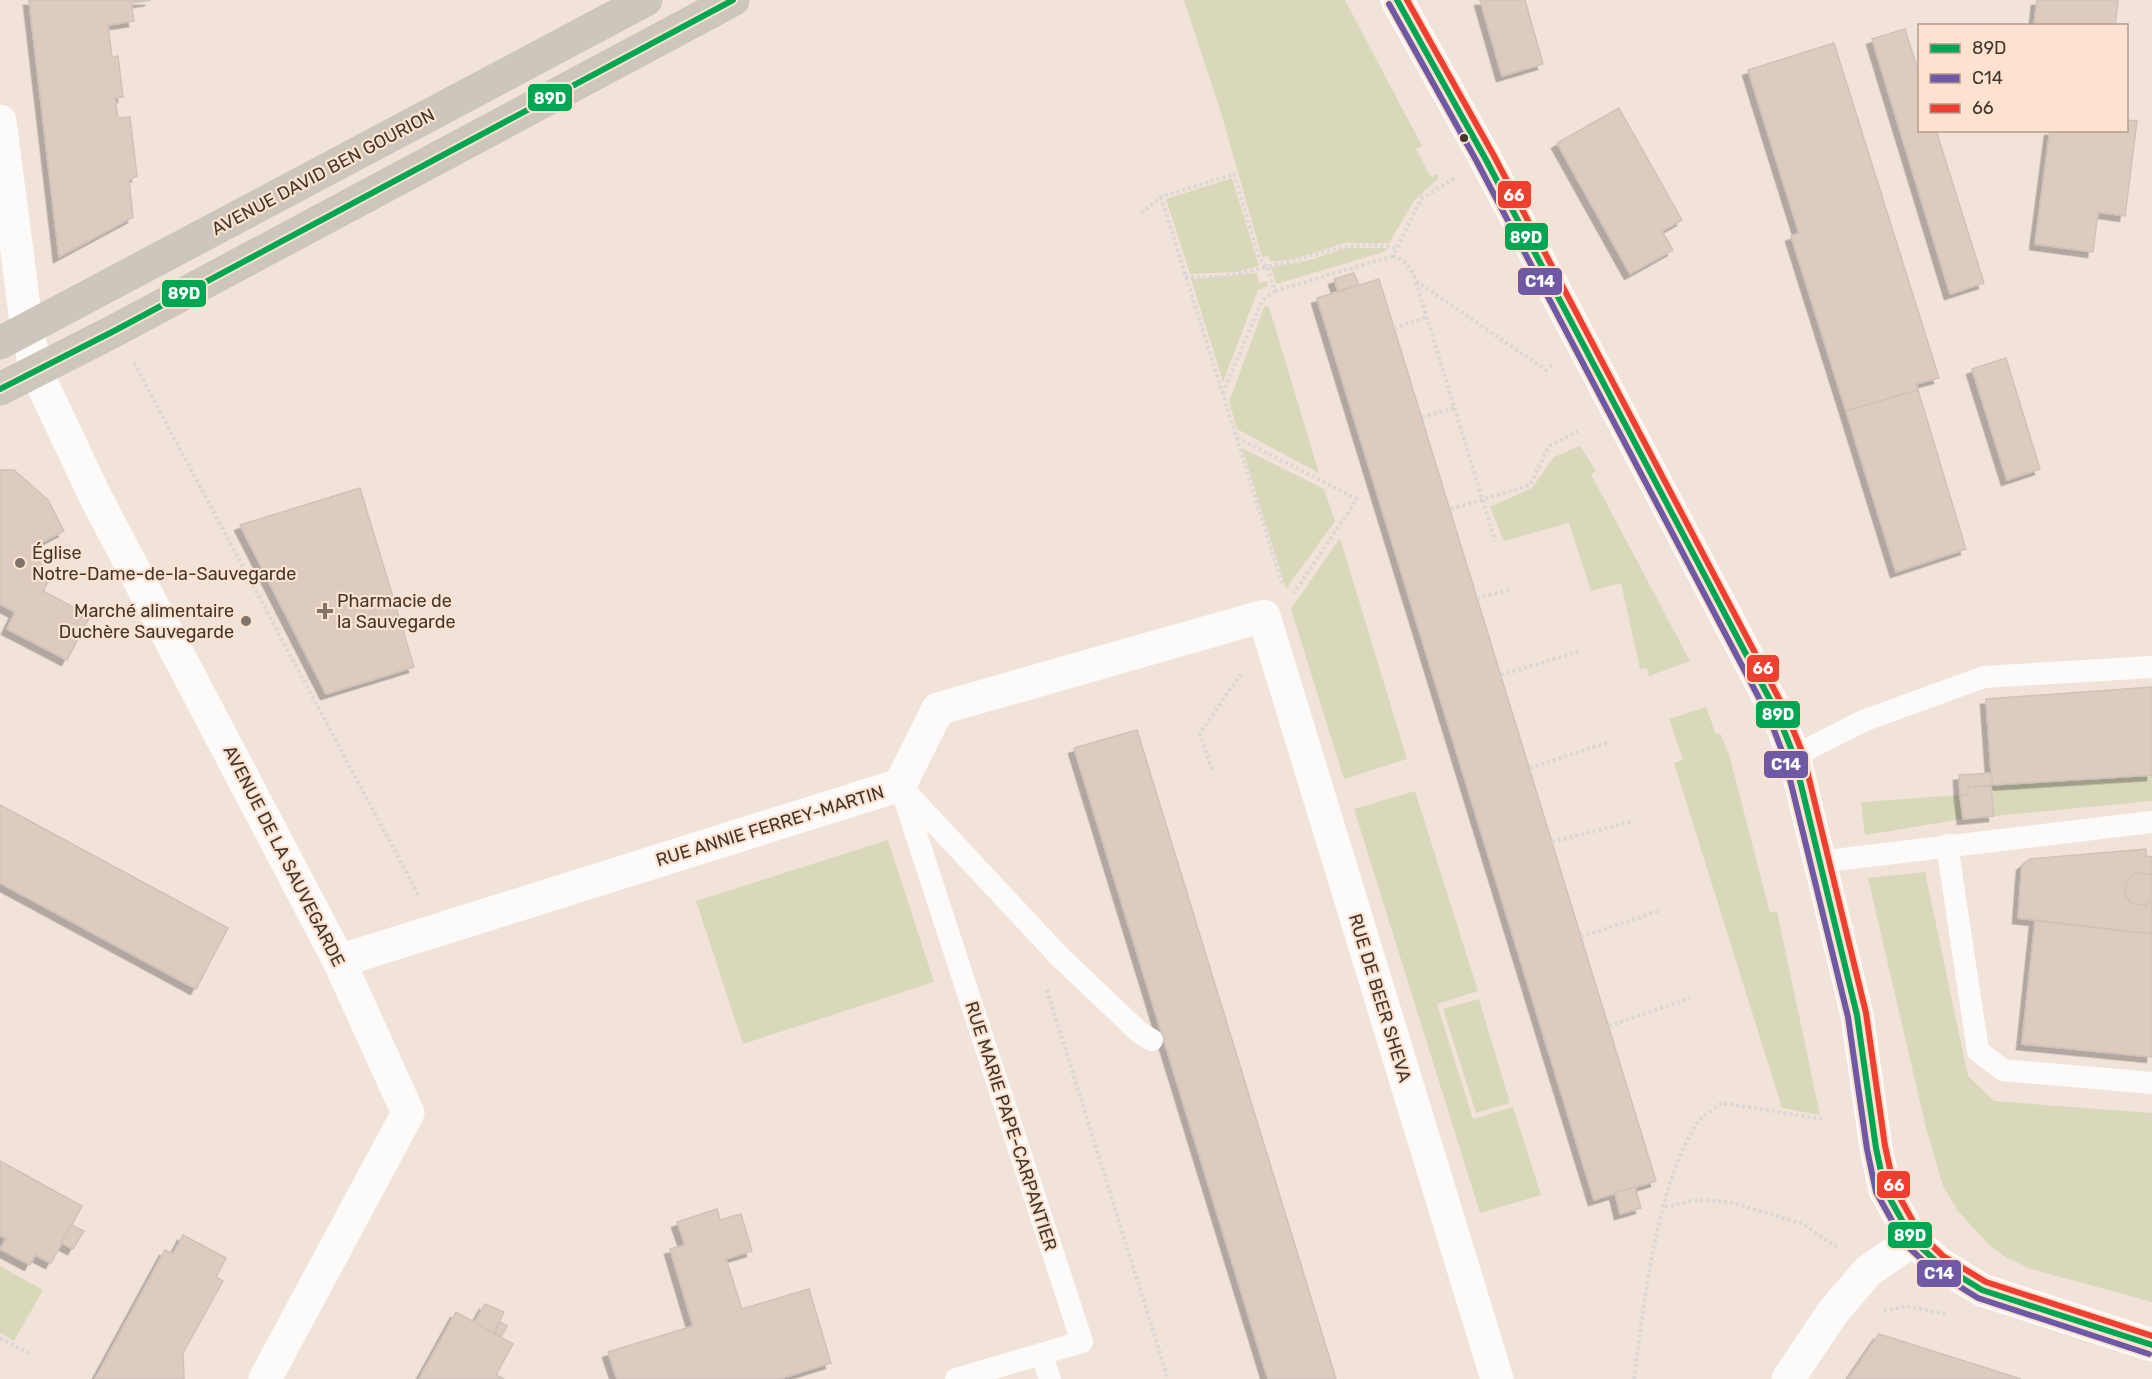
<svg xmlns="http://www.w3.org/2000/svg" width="2152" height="1379" font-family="Rubik,sans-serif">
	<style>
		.green { fill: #dad8ba }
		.building { fill: #ddcbc0; stroke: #cfc2ba; stroke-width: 1.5; filter: url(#shadow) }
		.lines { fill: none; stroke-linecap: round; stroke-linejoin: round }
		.path { stroke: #dbd7d4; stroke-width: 4; stroke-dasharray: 3 3; stroke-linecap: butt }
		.lane { stroke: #fdfbf9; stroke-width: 22 }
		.street { stroke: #fdfbf9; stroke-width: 33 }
		.secondary { stroke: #fdfbf9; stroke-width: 33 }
		.primary { stroke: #cdc6bc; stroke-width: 33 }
		.bus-1-casing { stroke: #fce2cf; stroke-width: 10 }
		.bus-2-casing { stroke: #fce2cf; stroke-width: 10 }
		.bus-3-casing { stroke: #fce2cf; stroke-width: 10 }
		.bus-1 { stroke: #00a651; stroke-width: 6 }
		.bus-2 { stroke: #6f59a5; stroke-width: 6 }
		.bus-3 { stroke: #ef3f30; stroke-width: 6 }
		.bus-dot { fill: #43362c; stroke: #fce2cf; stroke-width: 2 }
		.poi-dot { fill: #807369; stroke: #fce2cf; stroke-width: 2 }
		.labels { text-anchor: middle; stroke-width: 4.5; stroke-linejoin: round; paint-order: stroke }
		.street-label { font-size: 18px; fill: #43362c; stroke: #fce2cf }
		.poi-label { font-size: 18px; fill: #43362c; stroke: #fce2cf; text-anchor: start }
		.line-badge { stroke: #fce2cf; stroke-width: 2 }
		.badge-label { font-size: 16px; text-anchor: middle; font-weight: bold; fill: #fff }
	</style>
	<defs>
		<filter id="shadow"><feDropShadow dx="-5.5" dy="5.5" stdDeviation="0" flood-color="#0004"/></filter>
	</defs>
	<rect width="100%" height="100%" fill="#f2e3da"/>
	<g class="green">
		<polygon points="1184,0 1345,0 1422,146 1416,149 1431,177 1437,174 1439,178 1414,201 1389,243 1345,243 1298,258 1271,262 1268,256 1262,257 1222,116"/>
		<polygon points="1232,178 1259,266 1235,272 1190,274 1166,199"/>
		<polygon points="1346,248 1387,248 1384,252 1276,284 1271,267 1310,260"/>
		<polygon points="1257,273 1259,283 1267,281 1268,286 1258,290 1223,382 1191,279"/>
		<polygon points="1268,306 1269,307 1319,473 1237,429 1229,402 1264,307"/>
		<polygon points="1580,446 1596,471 1591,474 1690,661 1649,676 1647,668 1640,669 1621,583 1591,591 1569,523 1504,541 1490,507 1532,488 1554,457"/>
		<polygon points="1242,448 1324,489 1335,521 1286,589"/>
		<polygon points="1340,538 1407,759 1344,779 1291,609"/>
		<polygon points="1706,707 1716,734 1720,733 1729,754 1770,913 1777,911 1820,1115 1782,1108 1674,763 1683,760 1669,719"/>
		<polygon points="2152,775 2152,801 1994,816 1992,785"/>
		<polygon points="1415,791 1478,991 1437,1004 1473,1119 1513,1107 1541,1195 1480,1213 1354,809"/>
		<polygon points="1960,795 1963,819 1865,835 1861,802"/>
		<polygon points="888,840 934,982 743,1044 696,901"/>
		<polygon points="1925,872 1968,1076 1994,1101 2152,1113 2152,1302 2031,1269 2007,1258 1989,1245 1957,1210 1943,1186 1926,1128 1868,878"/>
		<polygon points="1479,999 1510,1103 1476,1113 1443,1009"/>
		<polygon points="0,1266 43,1290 14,1341 0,1333"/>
	</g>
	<g class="building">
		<polygon points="29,0 151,0 131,3 134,21 108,25 112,57 118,56 123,97 115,98 118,118 130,117 137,176 129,180 133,217 59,257"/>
		<polygon points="1480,0 1525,0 1543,64 1502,76"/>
		<polygon points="2037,0 2118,0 2115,26 2034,26"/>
		<polygon points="1905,29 1920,77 1920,130 1936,130 1984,283 1950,294 1872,39"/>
		<polygon points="1834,43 1939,378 1916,384 1918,390 1846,411 1791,236 1799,233 1748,70"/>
		<polygon points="1619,108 1682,220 1662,231 1673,250 1630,274 1557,143"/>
		<polygon points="2126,120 2137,121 2125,216 2098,212 2093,252 2035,244 2050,130 2126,130"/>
		<polygon points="1354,273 1359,285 1338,291 1334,279"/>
		<polygon points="1379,279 1656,1181 1594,1200 1317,298"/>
		<polygon points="2006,358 2040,469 2007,480 1972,369"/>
		<polygon points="1918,390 1966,549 1896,572 1846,411"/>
		<polygon points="0,470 14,470 48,500 64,531 33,547 49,580 43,591 90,616 67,660 7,629 15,612 0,604"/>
		<polygon points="360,488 414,667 326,694 240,525"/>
		<polygon points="2152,687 2152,775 1992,785 1986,699"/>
		<polygon points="1137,730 1336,1379 1268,1379 1074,748"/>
		<polygon points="1992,773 1992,785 1968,787 1968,795 1960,795 1959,775"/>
		<polygon points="1991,786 1994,816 1963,819 1960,795 1968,795 1968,787"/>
		<polygon points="0,805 228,928 196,989 0,883"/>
		<polygon points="2146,849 2146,856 2152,857 2152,934 2018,918 2022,865 2030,859"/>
		<polygon points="2135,873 2150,874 2152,877 2152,901 2145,905 2133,904 2125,897 2126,883"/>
		<polygon points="2035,921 2152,934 2152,1057 2022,1044"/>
		<polygon points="0,1161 82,1206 51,1263 35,1255 30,1265 0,1249 6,1239 0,1235"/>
		<polygon points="1635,1187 1641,1208 1620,1214 1615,1193"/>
		<polygon points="717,1209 720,1220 741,1214 752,1251 726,1259 742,1309 809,1289 831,1363 779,1379 617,1379 608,1352 693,1326 670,1249 685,1245 677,1222"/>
		<polygon points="71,1225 84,1231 73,1249 61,1243"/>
		<polygon points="183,1235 226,1258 216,1277 223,1281 183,1353 184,1379 95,1379 165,1250 173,1254"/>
		<polygon points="485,1304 504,1312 494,1333 474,1323"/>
		<polygon points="456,1312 513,1344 496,1375 504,1379 419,1379"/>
		<polygon points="500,1322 507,1326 501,1337 494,1333"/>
		<polygon points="1879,1334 2021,1379 1848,1379"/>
	</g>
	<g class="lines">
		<g class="path">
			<path d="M 1454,178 L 1421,199 L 1393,256 C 1406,261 1411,268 1416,281 L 1546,370 L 1552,365"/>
			<polyline points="1161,197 1282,583"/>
			<path d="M 1141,213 L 1161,197 L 1234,174 L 1259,258 L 1267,267 C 1306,259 1356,237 1395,248"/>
			<polyline points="1185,277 1221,277 1267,267 1275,291 1262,301 1223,393"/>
			<polyline points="1416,282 1495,541"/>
			<polyline points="1275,291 1393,256"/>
			<polyline points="1394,328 1427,317"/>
			<polyline points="134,363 419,896"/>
			<polyline points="1422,417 1454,408"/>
			<polyline points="1237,438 1357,499 1294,593"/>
			<polyline points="1451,509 1530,485 1549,446 1578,431"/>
			<polyline points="1477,598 1510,590"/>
			<polyline points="1501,675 1580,651"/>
			<polyline points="1530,768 1609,742"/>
			<polyline points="1212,770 1200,733 1242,672"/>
			<polyline points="1552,842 1634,821"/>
			<polyline points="1581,937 1661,910"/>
			<polyline points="1047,990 1168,1379"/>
			<polyline points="1609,1026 1690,998"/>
			<polyline points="1665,1207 1697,1200 1730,1202 1803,1224 1838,1248"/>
			<polyline points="1884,1311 1906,1306 1945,1314"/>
			<polyline points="0,1338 30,1354"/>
			<path d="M 1634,1379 C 1644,1303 1656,1187 1697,1123 C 1703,1115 1714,1109 1722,1103 L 1824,1119"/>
		</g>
		<g class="lane">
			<polyline points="1794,756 1863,721 1984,677 2152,667"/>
			<polyline points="900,785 1082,1342 956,1379"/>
			<polyline points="905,791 1059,956 1140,1033 1152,1040"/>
			<polyline points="1947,845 1978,1051 2003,1070 2152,1083"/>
			<polyline points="1818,862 2152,822"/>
			<polyline points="1041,1354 1050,1379"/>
		</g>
		<g class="street">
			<polyline points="0,121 27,329"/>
			<polyline points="339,961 900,785 938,709 1264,616 1497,1379"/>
			<polyline points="1833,1312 1868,1271 1913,1240"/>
		</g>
		<g class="secondary">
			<polyline points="1397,0 1485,158 1777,713 1794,756 1857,1015 1876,1148 1885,1190 1913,1240 1938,1263 1982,1290 2152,1345"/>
			<polyline points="27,329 36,371 96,498 339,961 408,1113 265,1379"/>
			<polyline points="1788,1379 1833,1312"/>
		</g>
		<g class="primary">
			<polyline points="0,343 646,0"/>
			<polyline points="0,389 114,331 733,0"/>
		</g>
		<defs>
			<g id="bus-1">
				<polyline points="1397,0 1485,158 1777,713 1794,756 1857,1015 1876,1148 1885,1190 1913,1240 1938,1263 1982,1290 2152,1345"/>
				<polyline points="0,389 114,331 733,0"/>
			</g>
			<polyline id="bus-2" points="1389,4 1477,162 1769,717 1785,759 1848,1017 1867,1149 1876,1192 1905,1244 1933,1270 1978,1298 2149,1354"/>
			<polyline id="bus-3" points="1407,0 1493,154 1785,710 1803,754 1866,1013 1885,1146 1894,1187 1920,1234 1943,1256 1986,1282 2152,1336"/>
		</defs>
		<use href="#bus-1" class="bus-1-casing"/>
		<use href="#bus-2" class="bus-2-casing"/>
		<use href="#bus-3" class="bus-3-casing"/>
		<use href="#bus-1" class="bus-1"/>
		<use href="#bus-2" class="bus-2"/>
		<use href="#bus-3" class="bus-3"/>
	</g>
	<circle class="bus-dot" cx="1464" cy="138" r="5"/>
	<g class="poi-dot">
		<circle cx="20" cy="563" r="6"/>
		<path d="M322 602h6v6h6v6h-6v6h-6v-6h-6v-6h6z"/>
		<circle cx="246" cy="621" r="6"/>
	</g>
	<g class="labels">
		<g class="street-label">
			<text transform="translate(323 172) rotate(-28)" y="6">AVENUE DAVID BEN GOURION</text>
			<text transform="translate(770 826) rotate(-17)" y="6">RUE ANNIE FERREY-MARTIN</text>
			<text transform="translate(284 856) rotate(63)" y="6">AVENUE DE LA SAUVEGARDE</text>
			<text transform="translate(1380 998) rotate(73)" y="6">RUE DE BEER SHEVA</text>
			<text transform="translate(1011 1126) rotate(72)" y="6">RUE MARIE PAPE-CARPANTIER</text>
		</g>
		<g class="poi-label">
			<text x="32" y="559">Église<tspan x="32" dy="21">Notre-Dame-de-la-Sauvegarde</tspan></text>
			<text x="337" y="607">Pharmacie de<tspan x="337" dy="21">la Sauvegarde</tspan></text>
			<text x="234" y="617" text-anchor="end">Marché alimentaire<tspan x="234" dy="21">Duchère Sauvegarde</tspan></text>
		</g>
	</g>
	<g class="line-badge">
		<rect x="527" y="83" width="46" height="29" rx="6" fill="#00a651"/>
		<rect x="1497" y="180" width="35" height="29" rx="6" fill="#ef3f30"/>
		<rect x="1504" y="222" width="45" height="29" rx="6" fill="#00a651"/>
		<rect x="1517" y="267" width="46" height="29" rx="6" fill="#6f59a5"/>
		<rect x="161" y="279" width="46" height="29" rx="6" fill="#00a651"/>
		<rect x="1746" y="654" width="34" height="29" rx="6" fill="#ef3f30"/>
		<rect x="1755" y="700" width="46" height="29" rx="6" fill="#00a651"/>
		<rect x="1763" y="750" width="46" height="29" rx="6" fill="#6f59a5"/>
		<rect x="1876" y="1170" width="35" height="29" rx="6" fill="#ef3f30"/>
		<rect x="1887" y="1221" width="46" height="28" rx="6" fill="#00a651"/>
		<rect x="1916" y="1259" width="46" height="29" rx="6" fill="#6f59a5"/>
	</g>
	<g class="badge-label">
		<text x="550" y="104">89D</text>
		<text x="1514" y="201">66</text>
		<text x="1526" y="243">89D</text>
		<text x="1540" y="287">C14</text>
		<text x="184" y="299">89D</text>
		<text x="1763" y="674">66</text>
		<text x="1778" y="720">89D</text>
		<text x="1786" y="770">C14</text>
		<text x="1894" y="1191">66</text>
		<text x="1910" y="1241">89D</text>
		<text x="1939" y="1279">C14</text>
	</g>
	<rect x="1918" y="24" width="210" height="108" fill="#fce2cf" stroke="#b29d8e" stroke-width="1.5"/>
	<rect x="1930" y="44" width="30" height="9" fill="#00a651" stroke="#b29d8e" stroke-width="1.5"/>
	<text x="1972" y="54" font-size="18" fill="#43362c">89D</text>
	<rect x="1930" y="74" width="30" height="9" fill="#6f59a5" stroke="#b29d8e" stroke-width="1.5"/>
	<text x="1972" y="84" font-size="18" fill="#43362c">C14</text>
	<rect x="1930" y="104" width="30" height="9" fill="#ef3f30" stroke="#b29d8e" stroke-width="1.5"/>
	<text x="1972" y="114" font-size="18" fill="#43362c">66</text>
</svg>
